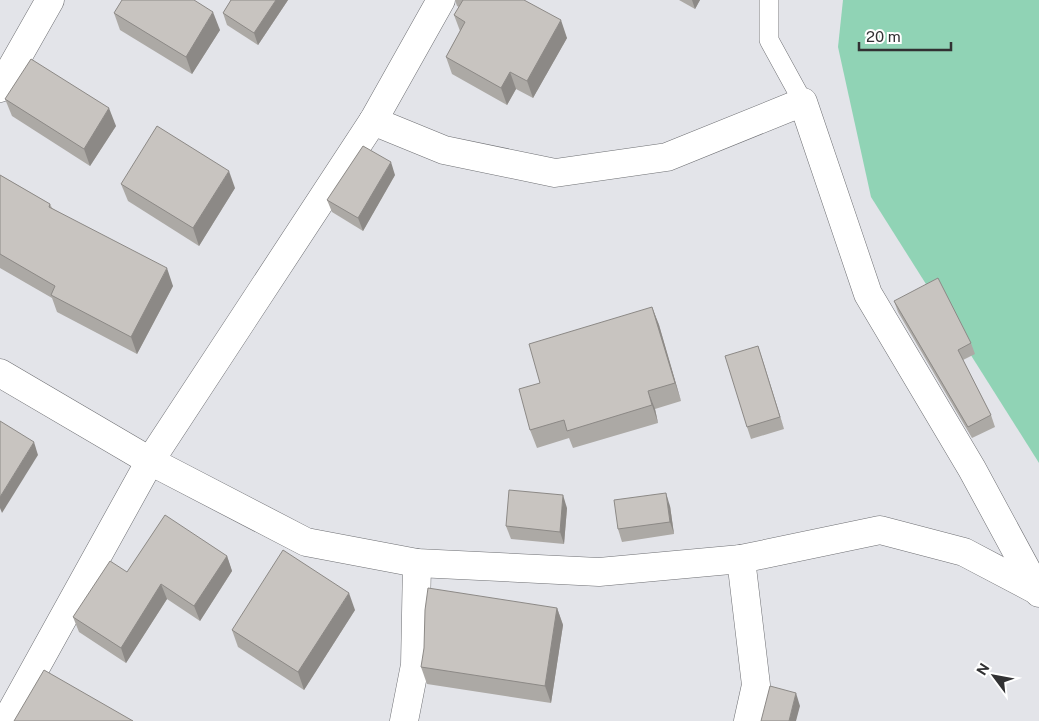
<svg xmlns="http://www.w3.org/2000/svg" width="1039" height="721" font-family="'Public Sans',sans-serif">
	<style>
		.green { fill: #90d3b5 }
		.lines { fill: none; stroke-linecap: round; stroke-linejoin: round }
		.service-casing { stroke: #6e6f73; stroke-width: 20 }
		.minor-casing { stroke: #6e6f73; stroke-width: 29 }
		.service { stroke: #fff; stroke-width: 19 }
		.minor { stroke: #fff; stroke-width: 28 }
		.wall { fill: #aca9a5 }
		.shaded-wall { fill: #8c8986 }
		.building { fill: #c8c4c0; stroke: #8c8986 }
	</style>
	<rect width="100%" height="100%" fill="#e3e4e9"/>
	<polygon class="green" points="843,0 1039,0 1039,463 871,197 838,47"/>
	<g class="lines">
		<defs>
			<polyline id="service" points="769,0 769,40 803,102"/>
			<g id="minor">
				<polyline points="0,88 50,0"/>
				<polyline points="373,121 444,150 555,173 667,157 803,102 868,294 972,469 1038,591"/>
				<polyline points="0,373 150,461 306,542 417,563 599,572 741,559 880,530 964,552 1038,591 1039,593"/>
				<polyline points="741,559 756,685 748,721"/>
				<polyline points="6,721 150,461 373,121 441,0"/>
				<polyline points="404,721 415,665 417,563"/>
			</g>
		</defs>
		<use href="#service" class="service-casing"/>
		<use href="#minor" class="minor-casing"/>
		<use href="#service" class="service"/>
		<use href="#minor" class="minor"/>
	</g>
	<g class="wall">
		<polygon points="231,0 288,0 258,45 227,25 223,13"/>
		<polygon points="455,0 524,0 567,38 533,98 516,89 507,105 452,74 446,57 460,31 454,15 459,7 457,6"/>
		<polygon points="679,0 700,0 695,9"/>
		<polygon points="114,13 220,30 192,74 120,30"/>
		<polygon points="5,99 116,126 90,166 12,116"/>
		<polygon points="0,175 50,204 52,208 173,286 137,354 57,312 52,298 0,268"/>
		<polygon points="395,175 363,231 332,212 327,200"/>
		<polygon points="121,184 235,188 199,246 128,201"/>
		<polygon points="894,301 971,343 975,354 963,360 991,415 995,427 972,438 898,312"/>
		<polygon points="652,307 659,325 681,401 655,409 658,423 573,448 569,438 537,448 530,430 540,383"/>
		<polygon points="758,346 784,429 751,439 747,427"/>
		<polygon points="670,506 674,534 622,542 618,529"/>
		<polygon points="567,508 564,544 511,539 506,526"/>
		<polygon points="227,556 232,571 200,621 167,599 126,663 79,632 73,617 127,572"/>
		<polygon points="557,608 563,625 551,703 427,684 421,667"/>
		<polygon points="355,610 304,690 238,647 232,630"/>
	</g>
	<g class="shaded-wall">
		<polygon points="276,0 288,0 258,45 254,33"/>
		<polygon points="692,0 700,0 695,9"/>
		<polygon points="213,12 220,30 192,74 186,57"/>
		<polygon points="561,20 567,38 533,98 527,81"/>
		<polygon points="510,72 516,89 507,105 501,88"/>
		<polygon points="109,108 116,126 90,166 84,149"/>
		<polygon points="391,162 395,175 363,231 358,218"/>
		<polygon points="229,171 235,188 199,246 193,228"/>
		<polygon points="167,268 173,286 137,354 131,337"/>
		<polygon points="652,307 659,325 681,401 675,383"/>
		<polygon points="758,346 762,358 784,429 780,417"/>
		<polygon points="648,391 655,409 658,423 652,405"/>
		<polygon points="34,442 38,455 2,513 0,508 0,497"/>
		<polygon points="666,493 670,506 674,534 670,522"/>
		<polygon points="563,495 567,508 564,544 560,532"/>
		<polygon points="227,556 232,571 200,621 194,606"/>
		<polygon points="161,584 167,599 126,663 121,648"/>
		<polygon points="349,593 355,610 304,690 298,672"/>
		<polygon points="557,608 563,625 551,703 545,686"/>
		<polygon points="796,693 800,706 796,721 789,721"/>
	</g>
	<g class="building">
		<polygon points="122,0 194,0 213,12 186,57 114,13"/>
		<polygon points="231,0 276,0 254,33 223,13"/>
		<polygon points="463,0 524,0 561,20 527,81 510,72 501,88 446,57 465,22 454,15"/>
		<polygon points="31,59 109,108 84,149 5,99"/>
		<polygon points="157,126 229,171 193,228 121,184"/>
		<polygon points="363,146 391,162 358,218 327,200"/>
		<polygon points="0,175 50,204 49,207 167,268 131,337 51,295 55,286 0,254"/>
		<polygon points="938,278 971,343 958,350 991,415 968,427 894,301"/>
		<polygon points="652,307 675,383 648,391 652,405 567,431 564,420 530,430 519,389 540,383 529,344"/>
		<polygon points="758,346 780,417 747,427 725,356"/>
		<polygon points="0,421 34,442 0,497"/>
		<polygon points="509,490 563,495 560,532 506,526"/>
		<polygon points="666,493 670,522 618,529 614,500"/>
		<polygon points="165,515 227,556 194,606 161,584 121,648 73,617 110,561 127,572"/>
		<polygon points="283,550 349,593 298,672 232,630"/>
		<polygon points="428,588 557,608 545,686 421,667 424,648 425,610"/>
		<polygon points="44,670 133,721 14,721"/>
		<polygon points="770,686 796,693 789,721 761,721"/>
	</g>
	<g transform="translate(994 676) rotate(302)" stroke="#ffffff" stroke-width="4" paint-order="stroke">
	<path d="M0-4L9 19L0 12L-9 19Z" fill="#313133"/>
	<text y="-8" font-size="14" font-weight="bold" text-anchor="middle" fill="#313133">N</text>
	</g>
	<path d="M859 42v8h92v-8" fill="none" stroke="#313133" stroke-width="2.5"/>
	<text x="866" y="42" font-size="15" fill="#313133" stroke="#ffffff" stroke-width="4" paint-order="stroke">20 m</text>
</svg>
